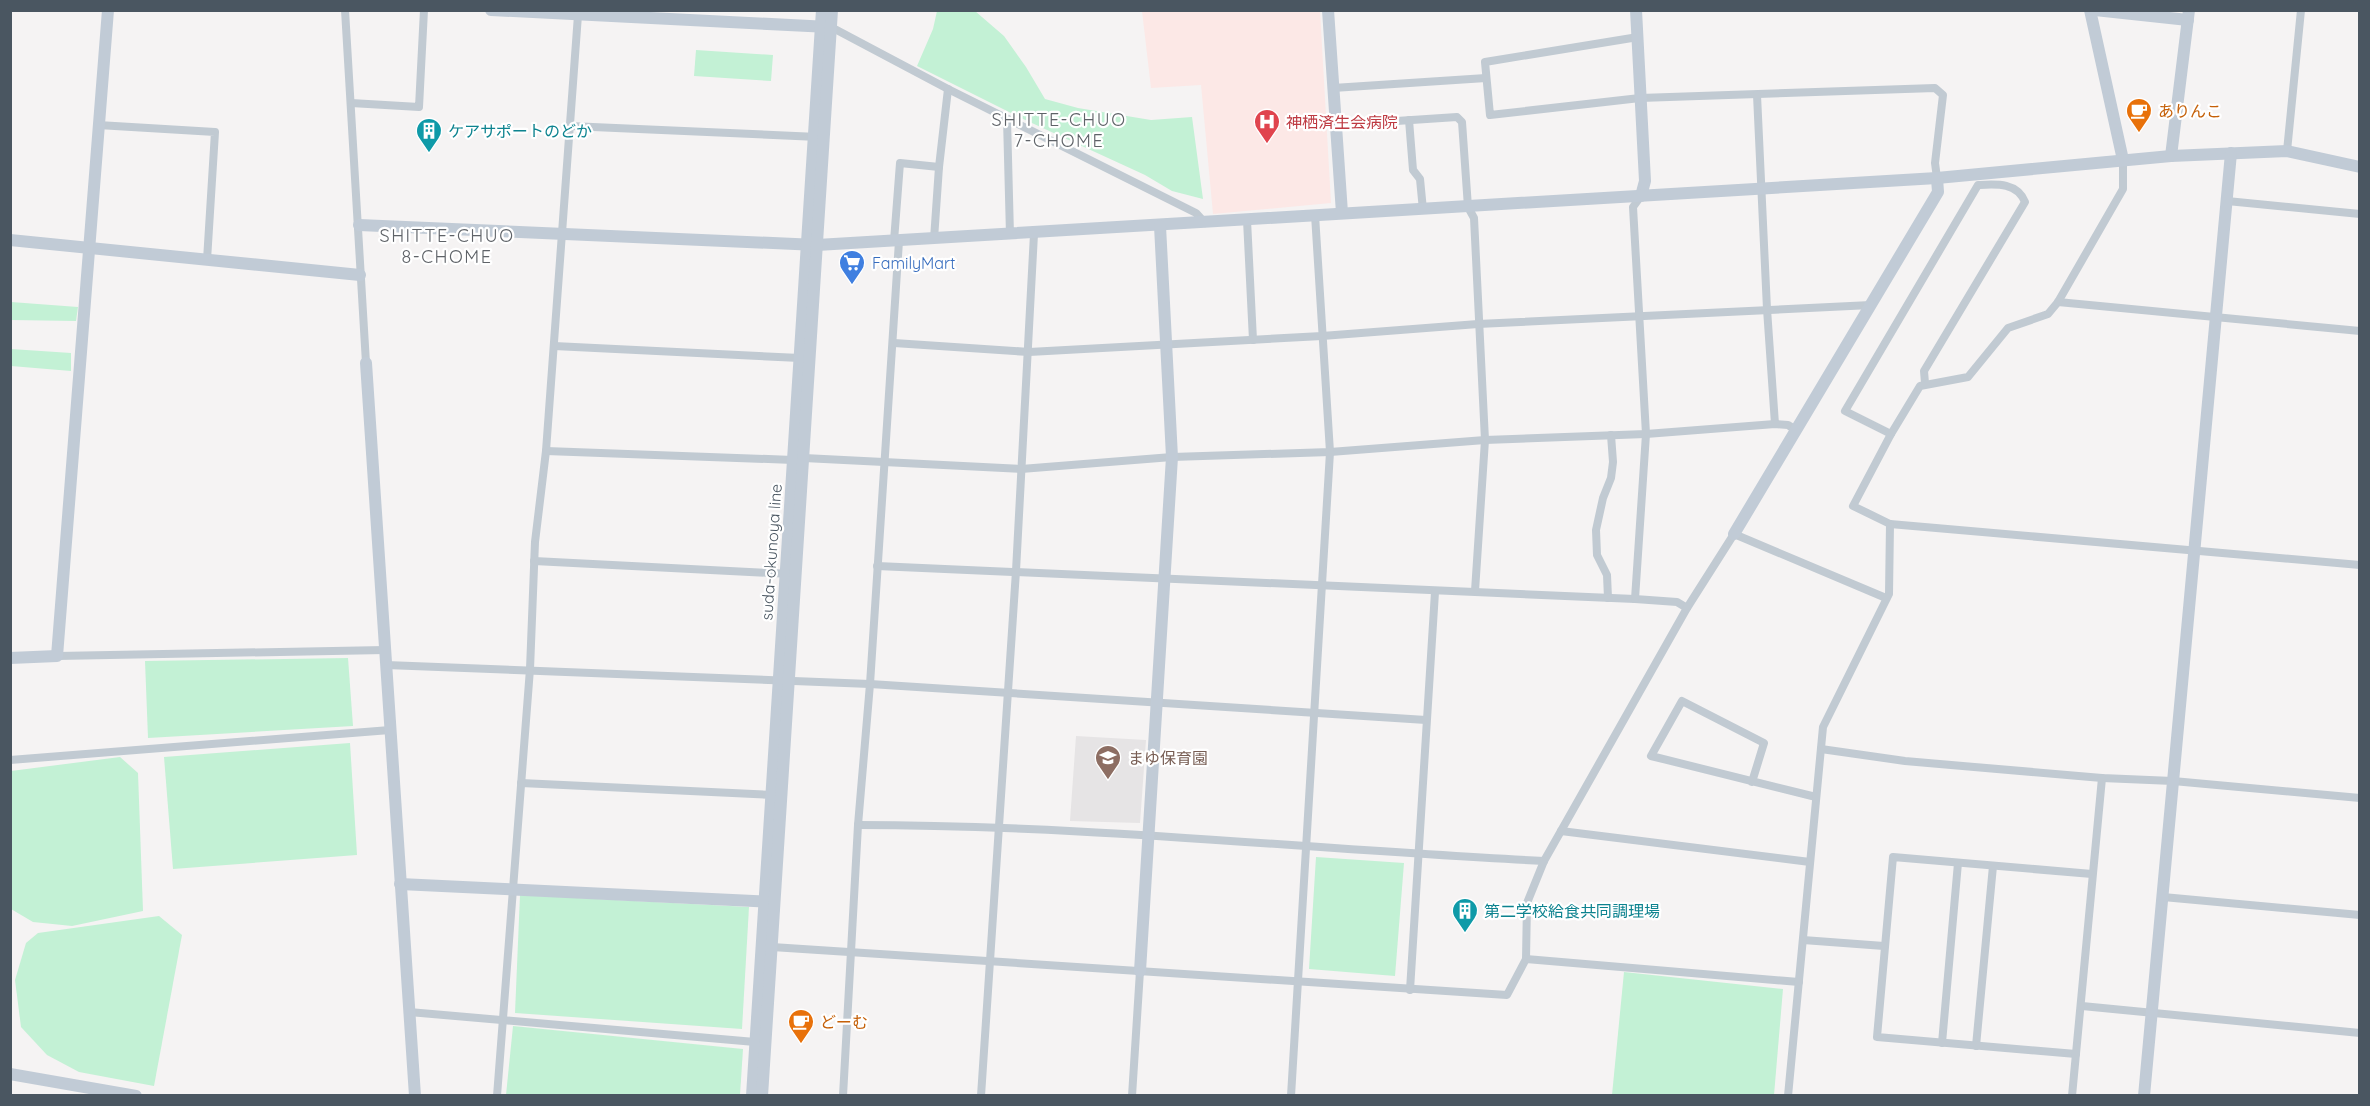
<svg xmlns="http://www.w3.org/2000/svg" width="2370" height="1106" font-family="Quicksand,'Noto Sans JP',sans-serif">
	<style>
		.education { fill: #e6e4e5 }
		.medical { fill: #fce8e6 }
		.green { fill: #c3f1d5 }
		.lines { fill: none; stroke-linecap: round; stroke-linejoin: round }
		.street { stroke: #c1cad2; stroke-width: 8 }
		.secondary { stroke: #c1cbd6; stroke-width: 12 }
		.labels { text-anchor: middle; stroke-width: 4.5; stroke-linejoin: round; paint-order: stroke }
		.food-label { font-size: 16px; fill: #c56008; stroke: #fff; text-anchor: start }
		.health-label { font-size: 16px; fill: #be3a42; stroke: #fff; text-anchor: start }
		.culture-label { font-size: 16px; fill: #0d838f; stroke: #fff; text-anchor: start }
		.shop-label { font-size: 16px; fill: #366cbe; stroke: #fff; text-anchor: start }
		.street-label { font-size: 16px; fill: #4a5661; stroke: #fff }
		.education-label { font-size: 16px; fill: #785e54; stroke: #fff; text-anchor: start }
		.neighbourhood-label { font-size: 18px; letter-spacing: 1.5px; fill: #5f6368; stroke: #fff }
	</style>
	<rect width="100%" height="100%" fill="#f5f3f3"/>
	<polygon class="education" points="1076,736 1146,740 1140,823 1070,821"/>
	<polygon class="medical" points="1142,11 1320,11 1331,203 1213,214 1201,85 1151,88"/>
	<g class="green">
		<polygon points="937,11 975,11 1004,36 1026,67 1045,99 1078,108 1151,120 1192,117 1203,199 1172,191 1145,175 1021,118 917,66 933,29"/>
		<polygon points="696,50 773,55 771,81 694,76"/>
		<polygon points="10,302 11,302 78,307 76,321 11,320"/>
		<polygon points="11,349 71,353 71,371 11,366"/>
		<polygon points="348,658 353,726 148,738 145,661"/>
		<polygon points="350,743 357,855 173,869 164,757"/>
		<polygon points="120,757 138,773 143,911 72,926 33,922 11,909 11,771"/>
		<polygon points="1316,857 1404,863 1395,976 1309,969"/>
		<polygon points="520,895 749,907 742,1029 515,1013"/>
		<polygon points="159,916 182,935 154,1086 79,1072 47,1055 21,1027 15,980 26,943 38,933"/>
		<polygon points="1624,972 1783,989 1774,1095 1612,1095"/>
		<polygon points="513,1026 743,1049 740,1095 506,1095"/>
	</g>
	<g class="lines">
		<g class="street">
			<polyline points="345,10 366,363"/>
			<polyline points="831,27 948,89 1196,213 1205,223"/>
			<polyline points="1638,37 1485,62 1490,115 1640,98 1935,88 1943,95 1935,163 1937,178"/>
			<polyline points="1333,88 1486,78"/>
			<polyline points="1757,95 1767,309 1775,424"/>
			<polyline points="351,103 419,107 424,10"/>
			<polyline points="1007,119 1010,235"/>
			<polyline points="1409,120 1413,170 1420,179 1423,210"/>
			<polyline points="98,125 215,132 207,260"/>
			<polyline points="1336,125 1457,117 1462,122 1468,207 1474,218 1485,440 1475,591"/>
			<polyline points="570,126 818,137"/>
			<polyline points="2287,151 2301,10"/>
			<polyline points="2227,201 2360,214"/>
			<polyline points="1247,220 1253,340"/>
			<polyline points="934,239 939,167 948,89"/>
			<polyline points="894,241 900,163 939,167"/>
			<polyline points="2058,302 2360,331"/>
			<polyline points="894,343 1029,352 1322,336 1478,324 1871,305"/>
			<polyline points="554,346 800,358"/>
			<path d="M 1891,434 L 1845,411 L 1978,185 C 1996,184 2017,182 2025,202 L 1924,371 L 1925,383"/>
			<polyline points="546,451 793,460 804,458 1021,469 1172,457 1330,452 1485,440 1646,434 1775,424 1788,425 1796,430"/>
			<polyline points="1890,524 2360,565"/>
			<polyline points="534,561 791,574"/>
			<polyline points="877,566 1635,599 1677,602 1687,608"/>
			<polyline points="1608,598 1607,575 1597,555 1596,530 1603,498 1611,478 1613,462 1611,435"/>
			<polyline points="1635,599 1646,434 1633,207 1641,196"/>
			<polyline points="57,656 385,650"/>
			<polyline points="386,665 870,684 1426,720"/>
			<polyline points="1821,749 1905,761 2102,778 2173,781 2360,798"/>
			<polyline points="10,760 390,730"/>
			<polyline points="1752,782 1764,743 1682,701 1651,756 1816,797"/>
			<polyline points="521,783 772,795"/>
			<path d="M 858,825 C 1087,825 1316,850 1544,861"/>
			<polyline points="1561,831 1810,862"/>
			<polyline points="2163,897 2360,915"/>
			<polyline points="1803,940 1884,946"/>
			<polyline points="772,947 1507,995 1526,959 1527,903 1544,861 1687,608 1734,534 1886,598"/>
			<polyline points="1526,959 1799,982"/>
			<polyline points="1410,990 1435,592"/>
			<polyline points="2082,1006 2360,1033"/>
			<polyline points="409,1012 755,1042"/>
			<polyline points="1942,1043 1958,863"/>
			<polyline points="1976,1046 1993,866"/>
			<polyline points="2076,1054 1877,1037 1893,857 2092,874"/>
			<polyline points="497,1096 530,669 535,542 546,451 578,15"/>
			<polyline points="843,1096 858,825 870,684 899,241"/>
			<polyline points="981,1096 1016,571 1034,234"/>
			<polyline points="1132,1096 1140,971"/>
			<polyline points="1291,1096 1330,452 1315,215"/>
			<polyline points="1788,1096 1823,727 1889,594 1890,524 1853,506 1891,434 1920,386 1968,377 2008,328 2048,314 2058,302 2123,189 2123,160"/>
			<polyline points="2072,1096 2102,778"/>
		</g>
		<g class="secondary">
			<polyline points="491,10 829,27"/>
			<polyline points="1328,10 1342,213"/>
			<polyline points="1636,10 1645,181 1641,196"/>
			<polyline points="2090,10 2123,160"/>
			<polyline points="2095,10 2188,20"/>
			<polyline points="2171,156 2189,10"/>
			<polyline points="359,225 817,245 1937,178 2171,156 2287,151 2360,167"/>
			<polyline points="10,240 360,275"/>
			<polyline points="366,363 415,1096"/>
			<polyline points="1734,534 1938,192 1937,178"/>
			<polyline points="10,658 57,656 108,10"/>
			<polyline points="400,884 774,902"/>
			<polyline points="1140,971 1172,457 1160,226"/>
			<polyline points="10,1074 136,1096"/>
			<polyline points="752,1096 822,10"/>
			<polyline points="762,1096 832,10"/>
			<polyline points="2144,1096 2231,153"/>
		</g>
	</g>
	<defs>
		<symbol id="cafe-pin" viewBox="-11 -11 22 30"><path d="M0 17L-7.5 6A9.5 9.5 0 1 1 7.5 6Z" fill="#e8710a" stroke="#fff"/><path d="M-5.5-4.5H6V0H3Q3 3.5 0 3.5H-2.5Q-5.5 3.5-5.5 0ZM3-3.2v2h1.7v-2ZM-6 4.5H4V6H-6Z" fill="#fff"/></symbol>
		<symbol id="hospital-pin" viewBox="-11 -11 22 30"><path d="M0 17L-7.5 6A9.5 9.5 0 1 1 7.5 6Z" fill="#e0444e" stroke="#fff"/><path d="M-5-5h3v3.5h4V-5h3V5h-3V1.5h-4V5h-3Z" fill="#fff"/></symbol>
		<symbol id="building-pin" viewBox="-11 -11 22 30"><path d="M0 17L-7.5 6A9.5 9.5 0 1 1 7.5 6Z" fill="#0f9aa8" stroke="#fff"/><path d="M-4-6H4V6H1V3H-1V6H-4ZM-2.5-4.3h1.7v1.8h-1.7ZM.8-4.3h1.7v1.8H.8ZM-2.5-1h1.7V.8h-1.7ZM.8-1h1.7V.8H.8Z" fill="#fff"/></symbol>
		<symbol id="supermarket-pin" viewBox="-11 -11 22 30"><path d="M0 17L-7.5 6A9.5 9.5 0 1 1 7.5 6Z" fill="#3f7fe0" stroke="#fff"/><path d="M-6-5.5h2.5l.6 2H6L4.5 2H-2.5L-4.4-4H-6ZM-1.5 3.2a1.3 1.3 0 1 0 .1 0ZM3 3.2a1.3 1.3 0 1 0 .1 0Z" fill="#fff"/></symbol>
		<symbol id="school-pin" viewBox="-11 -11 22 30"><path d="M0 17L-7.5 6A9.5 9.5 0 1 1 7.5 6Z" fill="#8d6e63" stroke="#fff"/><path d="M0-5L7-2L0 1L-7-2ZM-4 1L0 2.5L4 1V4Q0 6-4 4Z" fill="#fff"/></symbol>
	</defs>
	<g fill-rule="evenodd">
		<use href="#cafe-pin" x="2124" y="96" width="30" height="40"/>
		<use href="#hospital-pin" x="1252" y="107" width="30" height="40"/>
		<use href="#building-pin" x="414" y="116" width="30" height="40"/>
		<use href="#supermarket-pin" x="837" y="248" width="30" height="40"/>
		<use href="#school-pin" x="1093" y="743" width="30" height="40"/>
		<use href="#building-pin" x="1450" y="896" width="30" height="40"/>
		<use href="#cafe-pin" x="786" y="1007" width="30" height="40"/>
	</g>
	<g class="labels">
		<g class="food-label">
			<text x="2158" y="117">ありんこ</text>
			<text x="820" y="1028">どーむ</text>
		</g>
		<g class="health-label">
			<text x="1286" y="128">神栖済生会病院</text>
		</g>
		<g class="culture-label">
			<text x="448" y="137">ケアサポートのどか</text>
			<text x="1484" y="917">第二学校給食共同調理場</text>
		</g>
		<g class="shop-label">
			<text x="872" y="269">FamilyMart</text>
		</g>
		<g class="street-label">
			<text transform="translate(771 552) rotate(-86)" y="6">suda-okunoya line</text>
		</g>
		<g class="education-label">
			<text x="1128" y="764">まゆ保育園</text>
		</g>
		<g class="neighbourhood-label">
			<text x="1059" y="126">SHITTE-CHUO<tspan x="1059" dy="21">7-CHOME</tspan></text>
			<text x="447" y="242">SHITTE-CHUO<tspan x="447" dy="21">8-CHOME</tspan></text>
		</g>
	</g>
	<rect width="2370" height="1106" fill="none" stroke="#4a5661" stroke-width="24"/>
</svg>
